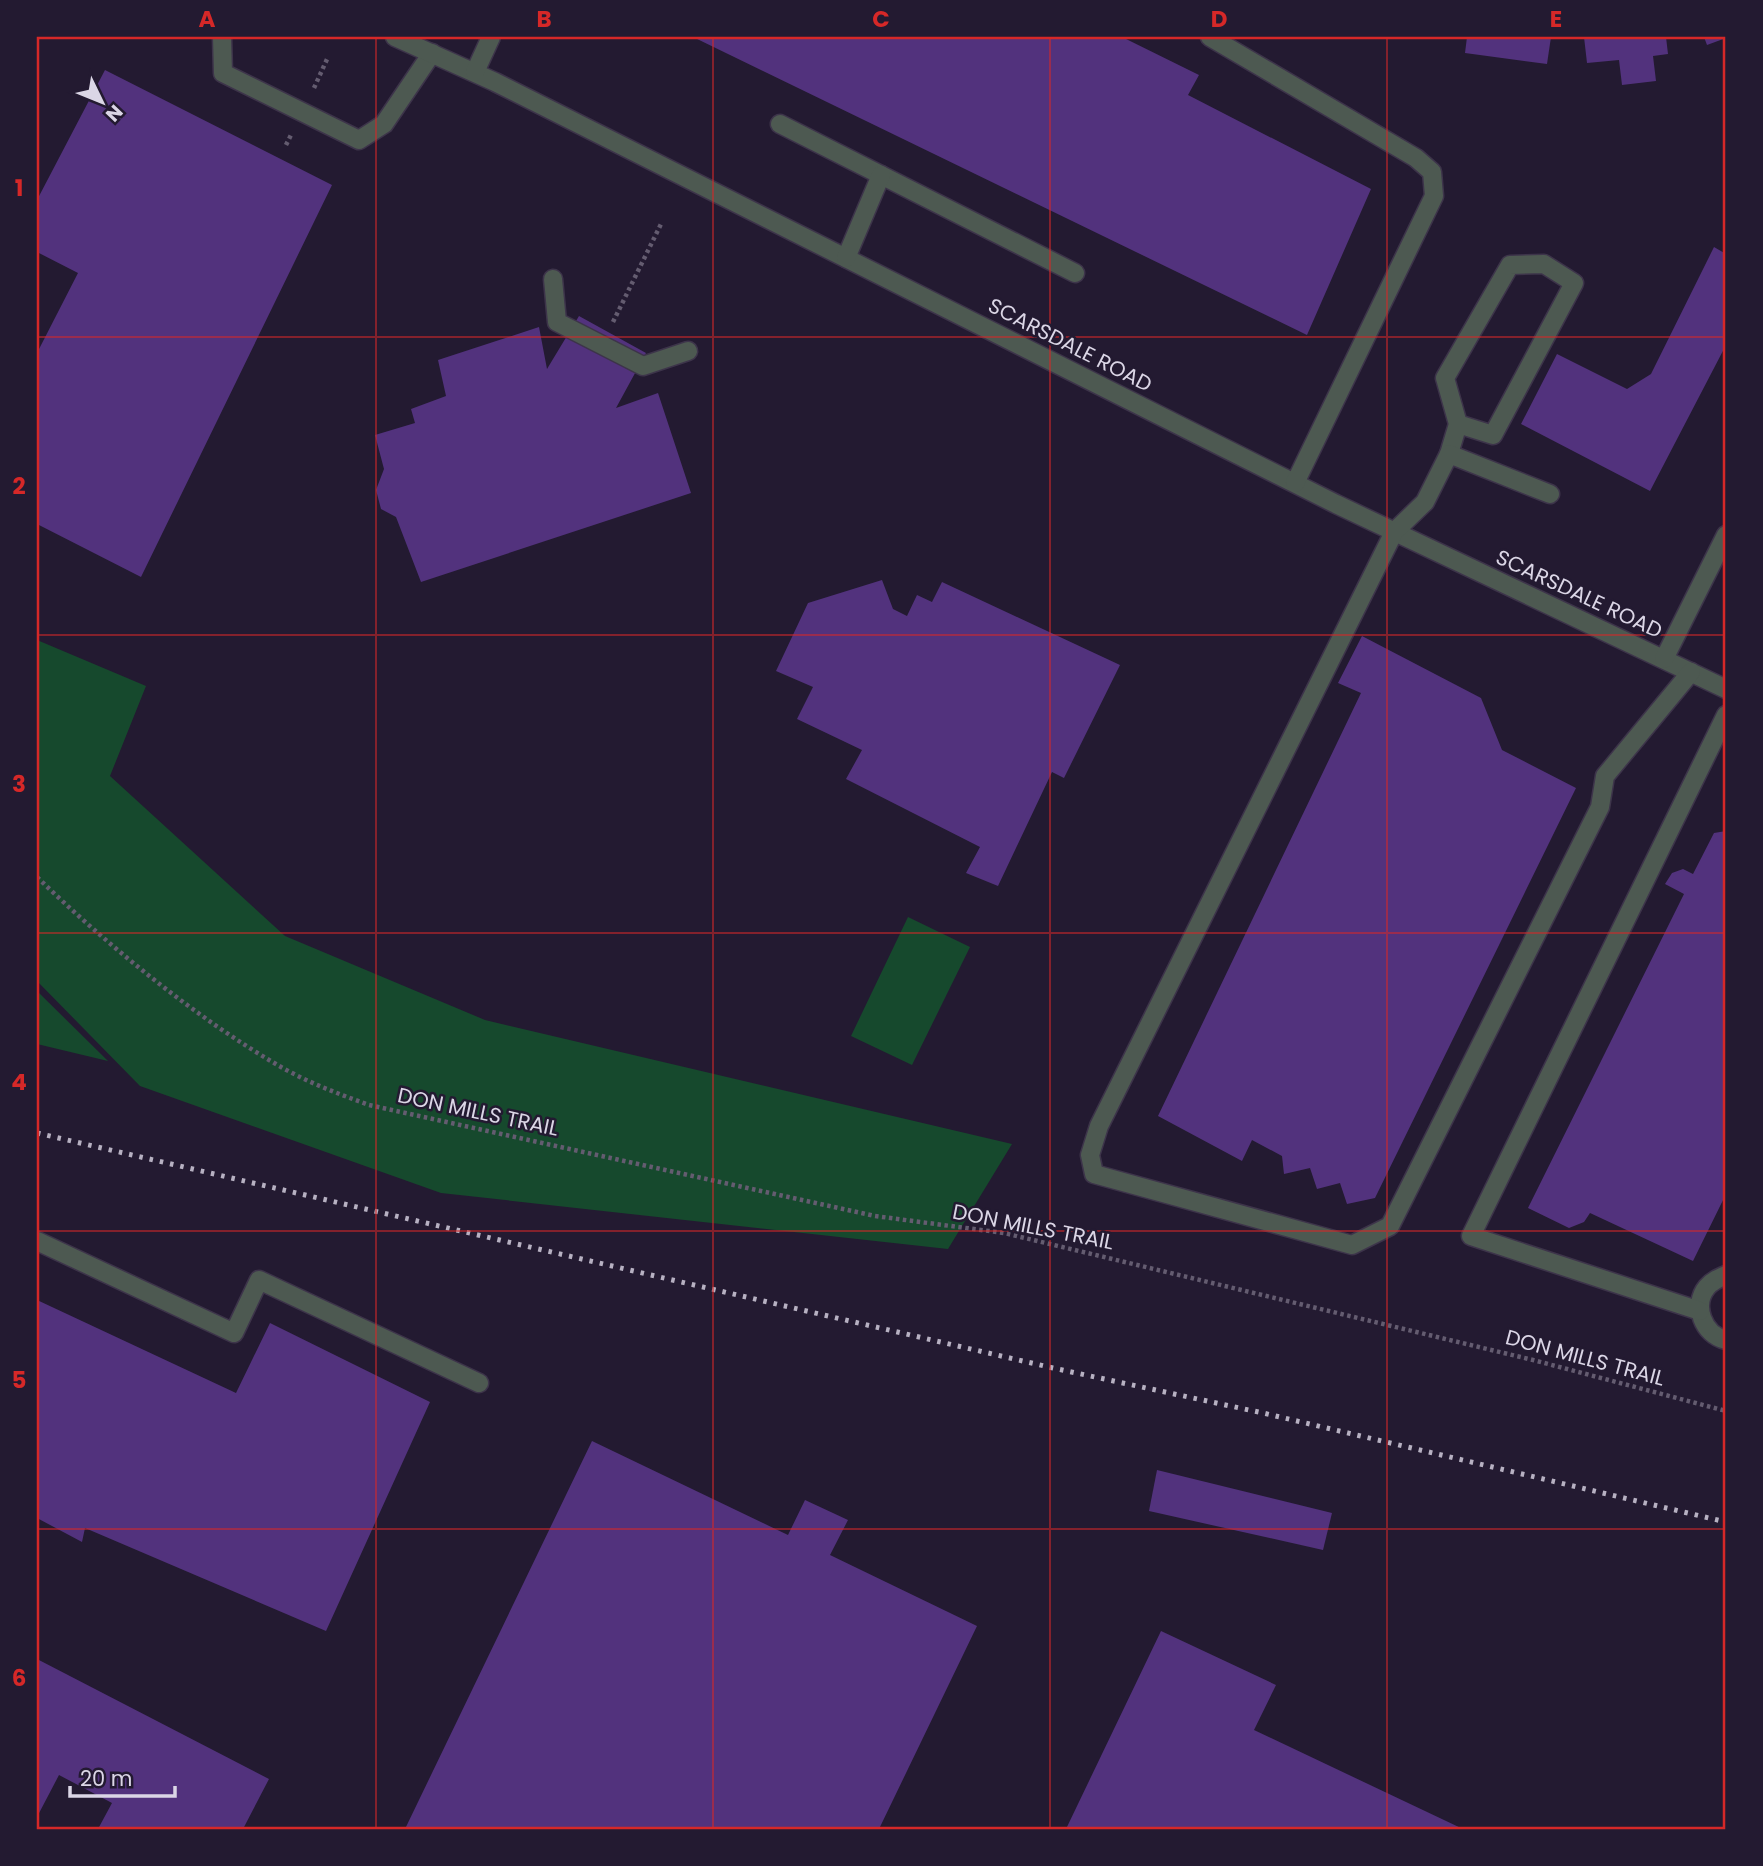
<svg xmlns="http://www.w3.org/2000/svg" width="1763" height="1866" font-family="Poppins,sans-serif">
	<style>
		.green { fill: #16492d }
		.building { fill: #52327d }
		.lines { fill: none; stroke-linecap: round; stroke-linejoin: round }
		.minor-casing { stroke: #3d344a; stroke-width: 21 }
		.path { stroke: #645c70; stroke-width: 4.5; stroke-dasharray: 3.5 3.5; stroke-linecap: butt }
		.minor { stroke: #4d5951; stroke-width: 18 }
		.rail { stroke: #b7b1c2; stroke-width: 5; stroke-dasharray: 3.5 7; stroke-linecap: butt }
		.grid { fill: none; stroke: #d62828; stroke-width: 2; stroke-opacity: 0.55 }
		.labels { text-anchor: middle; stroke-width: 5; stroke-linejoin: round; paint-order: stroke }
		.street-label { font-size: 21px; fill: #dbd6e6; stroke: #231a31 }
		.neatline { fill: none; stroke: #d62828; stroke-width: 2.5 }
		.grid-label { font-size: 23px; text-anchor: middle; font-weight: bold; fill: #d62828 }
	</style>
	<rect width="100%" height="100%" fill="#231a31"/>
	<g class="green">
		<polygon points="37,640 146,686 110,776 285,936 485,1020 1012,1144 948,1249 441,1193 140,1086 37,981"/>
		<polygon points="908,917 970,947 912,1065 851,1036"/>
		<polygon points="37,991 108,1061 37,1044"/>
	</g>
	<g class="building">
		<polygon points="693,37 1122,37 1199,75 1188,95 1371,189 1307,335"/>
		<polygon points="1467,37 1551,37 1547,64 1465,53"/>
		<polygon points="1584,37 1666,37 1668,54 1653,56 1656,81 1622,85 1619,60 1587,63"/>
		<polygon points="1704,37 1726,37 1726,38 1707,45"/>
		<polygon points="105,70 332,185 141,577 37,524 37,353 78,273 37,252 37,200"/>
		<polygon points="1714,247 1726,254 1726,345 1650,491 1521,424 1557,354 1627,389 1651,374"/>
		<polygon points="579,316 646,353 616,408 658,393 691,493 421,582 396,517 381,509 376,490 384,469 375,435 415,423 411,409 446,396 438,360 539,327 547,369"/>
		<polygon points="882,580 893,609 907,616 917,595 932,602 942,582 1120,665 1064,778 1052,772 998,886 966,873 980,847 846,779 862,750 797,719 813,687 776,671 808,603"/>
		<polygon points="1362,636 1481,698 1502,750 1576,788 1375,1198 1347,1204 1340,1183 1317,1189 1310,1168 1284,1174 1282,1156 1252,1140 1242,1161 1158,1116 1361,693 1338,683"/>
		<polygon points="1726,831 1726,1194 1693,1261 1590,1213 1584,1222 1569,1228 1528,1208 1684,894 1665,884 1672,873 1683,869 1693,874 1714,833"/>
		<polygon points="37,1300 236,1393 270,1323 430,1402 326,1631 85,1528 82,1542 37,1518"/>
		<polygon points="592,1441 788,1535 805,1500 848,1520 830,1555 977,1626 879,1829 405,1829"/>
		<polygon points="1157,1470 1332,1513 1323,1550 1149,1511"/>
		<polygon points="1161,1631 1276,1685 1254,1730 1463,1829 1066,1829"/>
		<polygon points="37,1659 269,1779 243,1829 98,1829 112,1803 59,1775 37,1817"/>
	</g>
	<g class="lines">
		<defs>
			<g id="minor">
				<polyline points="222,37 223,73 359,140 384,124 432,53"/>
				<polyline points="395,37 495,82 1336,504 1726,689"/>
				<polyline points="1210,37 1416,158 1432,172 1434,196 1295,483"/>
				<polyline points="475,72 491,37"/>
				<polyline points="780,124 1075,273"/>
				<polyline points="846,258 881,175"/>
				<polyline points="553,279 557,322 643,366 688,351"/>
				<polyline points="1449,454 1458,424 1445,378 1510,265 1544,264 1574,283 1493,435 1458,424"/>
				<polyline points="1550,494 1449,454 1425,502 1394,532 1099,1126 1090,1155 1094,1174 1352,1245 1390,1226 1600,807 1605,776 1691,672"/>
				<polyline points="1664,659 1726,535"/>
				<polyline points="37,1241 234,1333 259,1280 479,1383"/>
				<path d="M 1726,1275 C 1719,1278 1712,1281 1707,1287 C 1692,1305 1703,1335 1726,1340"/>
				<polyline points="1700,1311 1471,1236 1726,715"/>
			</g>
		</defs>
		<use href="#minor" class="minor-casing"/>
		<g class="path">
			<polyline points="314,88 328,57"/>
			<polyline points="286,145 292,133"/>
			<polyline points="613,322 662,222"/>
			<path d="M 37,877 C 107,945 196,1018 281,1067 C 309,1083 339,1094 369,1105 L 875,1216 L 1004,1233 L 1533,1360 L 1726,1411"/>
		</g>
		<use href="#minor" class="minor"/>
		<polyline class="rail" points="37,1133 1053,1368 1263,1413 1726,1522"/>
	</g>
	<path class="grid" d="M 376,37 L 376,1829M 713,37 L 713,1829M 1050,37 L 1050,1829M 1387,37 L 1387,1829M 37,337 L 1726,337M 37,635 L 1726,635M 37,933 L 1726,933M 37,1231 L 1726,1231M 37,1529 L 1726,1529"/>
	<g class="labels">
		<g class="street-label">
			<text transform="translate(1070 345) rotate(27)" y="7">SCARSDALE ROAD</text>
			<text transform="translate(1579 594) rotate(25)" y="7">SCARSDALE ROAD</text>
			<text transform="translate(478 1112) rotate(12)" y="7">DON MILLS TRAIL</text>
			<text transform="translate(1033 1227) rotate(11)" y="7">DON MILLS TRAIL</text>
			<text transform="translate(1585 1358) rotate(15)" y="7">DON MILLS TRAIL</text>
		</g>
	</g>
	<rect width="1763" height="1866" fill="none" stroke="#231a31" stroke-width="77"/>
	<g transform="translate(102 102) rotate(133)" stroke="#231a31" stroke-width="5" paint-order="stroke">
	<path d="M0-5L12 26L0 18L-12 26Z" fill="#dbd6e6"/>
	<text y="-10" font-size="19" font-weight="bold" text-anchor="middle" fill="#dbd6e6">N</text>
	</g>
	<path d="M70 1786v10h105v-10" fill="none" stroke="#dbd6e6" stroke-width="3.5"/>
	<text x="80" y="1786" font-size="21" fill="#dbd6e6" stroke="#231a31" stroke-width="5" paint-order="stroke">20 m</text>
	<rect x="38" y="38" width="1686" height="1790" class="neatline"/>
	<g class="grid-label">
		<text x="207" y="27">A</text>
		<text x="544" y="27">B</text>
		<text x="881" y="27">C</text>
		<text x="1219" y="27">D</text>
		<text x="1556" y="27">E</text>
		<text x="19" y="196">1</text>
		<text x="19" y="494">2</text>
		<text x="19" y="792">3</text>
		<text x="19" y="1090">4</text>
		<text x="19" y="1388">5</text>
		<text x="19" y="1686">6</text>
	</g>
</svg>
